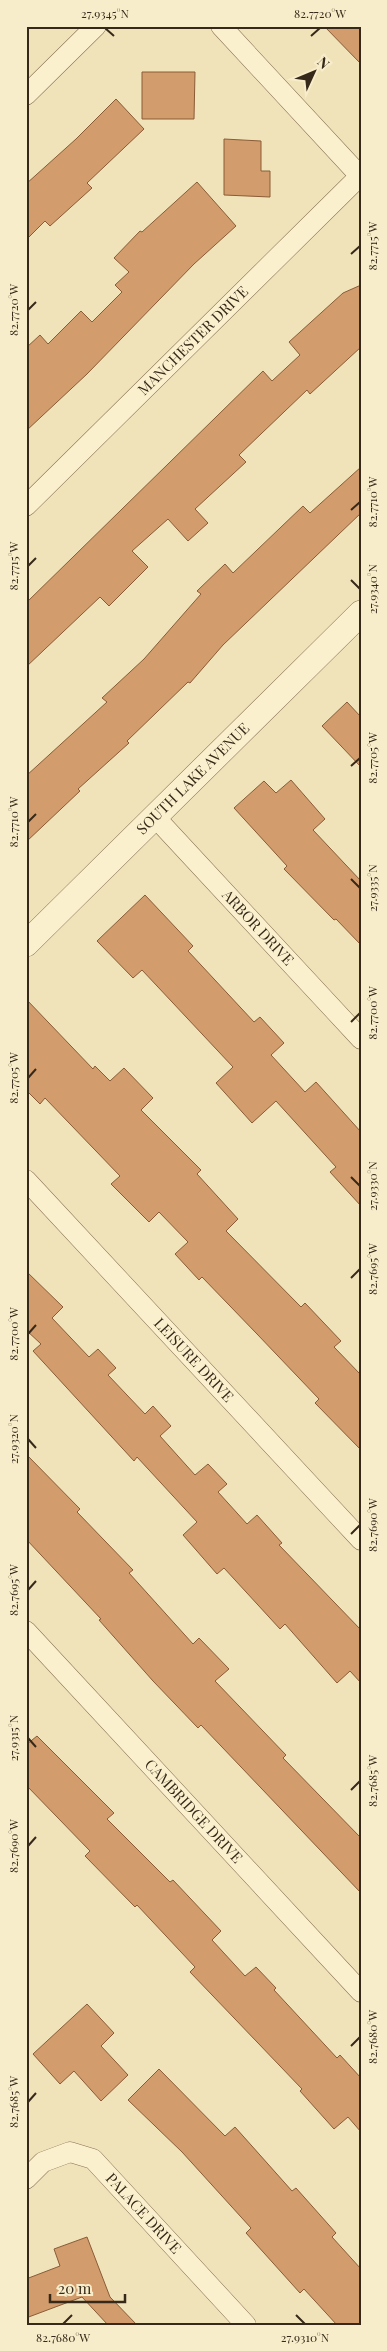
<svg xmlns="http://www.w3.org/2000/svg" width="387" height="2351" font-family="'Playfair Display',serif">
	<style>
		.building { fill: #d29c6c; stroke: #895c37 }
		.lines { fill: none; stroke-linecap: round; stroke-linejoin: round }
		.minor-casing { stroke: #887253; stroke-width: 21 }
		.tertiary-casing { stroke: #887253; stroke-width: 26 }
		.minor { stroke: #fbf0cd; stroke-width: 20 }
		.tertiary { stroke: #fbf0cd; stroke-width: 25 }
		.ticks { fill: none; stroke: #362919; stroke-width: 2 }
		.labels { text-anchor: middle; stroke-width: 4; stroke-linejoin: round; paint-order: stroke }
		.street-label { font-size: 15px; fill: #362919; stroke: #f8edca }
		.neatline { fill: none; stroke: #362919; stroke-width: 2 }
		.ticks-label { font-size: 12px; text-anchor: middle; fill: #362919 }
	</style>
	<rect width="100%" height="100%" fill="#f0e3ba"/>
	<g class="building">
		<polygon points="324,26 361,26 361,64"/>
		<polygon points="142,72 195,72 194,119 142,119"/>
		<polygon points="116,99 144,129 87,183 92,188 50,226 45,221 26,240 26,184 76,139"/>
		<polygon points="224,139 261,141 261,171 270,171 270,197 224,195"/>
		<polygon points="197,182 236,226 194,264 87,374 26,431 26,348 40,335 48,344 81,311 92,322 122,292 115,285 129,272 114,258 140,231 142,232"/>
		<polygon points="361,285 361,347 310,394 307,390 239,455 246,462 195,509 208,523 188,541 168,519 132,551 148,567 109,606 100,597 26,667 26,603 263,371 272,381 300,355 289,342 343,293"/>
		<polygon points="361,467 361,513 223,645 190,683 188,682 127,741 129,743 78,789 80,791 26,842 26,776 107,702 102,698 144,659 201,594 197,591 225,564 233,573 303,506 310,513"/>
		<polygon points="347,702 361,717 361,767 322,726"/>
		<polygon points="291,780 325,819 313,830 361,881 361,945 336,919 334,920 284,869 287,866 234,808 264,781 276,793"/>
		<polygon points="145,895 193,946 188,951 254,1022 260,1017 284,1043 271,1055 305,1092 316,1082 361,1132 361,1206 330,1172 336,1167 276,1101 252,1123 216,1083 233,1067 142,970 133,978 97,941"/>
		<polygon points="26,999 93,1069 95,1066 110,1081 124,1068 153,1098 141,1110 201,1170 197,1174 238,1219 226,1231 301,1307 305,1303 341,1341 334,1347 361,1375 361,1450 315,1403 319,1399 257,1334 202,1277 199,1280 175,1254 188,1242 159,1212 149,1222 111,1184 120,1176 45,1098 40,1104 26,1090"/>
		<polygon points="26,1271 63,1307 52,1318 89,1357 98,1349 116,1368 108,1375 145,1414 153,1406 171,1426 160,1436 195,1475 208,1464 227,1484 218,1492 247,1524 257,1515 282,1543 279,1545 361,1630 361,1683 350,1671 337,1683 285,1624 280,1629 224,1568 217,1574 183,1535 197,1522 137,1457 134,1461 33,1351 41,1344 26,1330"/>
		<polygon points="26,1454 80,1509 77,1512 133,1570 129,1573 193,1644 199,1638 229,1669 215,1681 286,1755 283,1758 361,1838 361,1893 201,1725 198,1728 153,1681 99,1620 101,1619 26,1539"/>
		<polygon points="37,1736 114,1813 107,1819 170,1882 173,1880 221,1931 212,1940 245,1976 256,1967 276,1988 274,1990 337,2058 340,2055 361,2078 361,2132 348,2117 334,2129 300,2091 302,2089 190,1972 195,1967 137,1905 135,1907 85,1856 90,1851 26,1785 26,1745"/>
		<polygon points="87,2004 114,2033 101,2046 128,2075 101,2101 74,2071 60,2084 33,2054"/>
		<polygon points="159,2069 225,2136 235,2127 292,2191 296,2188 336,2233 332,2237 361,2269 361,2325 337,2325 304,2289 300,2293 246,2233 251,2228 182,2152 128,2100"/>
		<polygon points="87,2237 110,2297 137,2325 108,2325 82,2297 26,2318 26,2279 60,2266 54,2249"/>
	</g>
	<g class="lines">
		<defs>
			<g id="minor">
				<polyline points="221,26 361,177"/>
				<polyline points="26,95 96,26"/>
				<path id="s1" d="M 26,506 L 360,176"/>
				<path id="s2" d="M 155,817 L 361,1039"/>
				<path id="s3" d="M 26,1180 L 361,1540"/>
				<path id="s4" d="M 26,1631 L 361,1992"/>
				<path id="s5" d="M 26,2179 L 43,2162 L 70,2152 L 93,2159 L 246,2325"/>
			</g>
			<g id="tertiary">
				<path id="s6" d="M 26,944 L 361,613"/>
			</g>
		</defs>
		<use href="#minor" class="minor-casing"/>
		<use href="#tertiary" class="tertiary-casing"/>
		<use href="#minor" class="minor"/>
		<use href="#tertiary" class="tertiary"/>
	</g>
	<path class="ticks" d="M 105,28 L 114,36M 311,36 L 320,28M 351,254 L 360,246M 28,310 L 36,302M 351,510 L 360,502M 28,566 L 36,558M 351,580 L 360,589M 351,766 L 360,758M 28,822 L 36,814M 351,879 L 360,888M 351,1022 L 360,1013M 28,1078 L 36,1069M 351,1177 L 360,1186M 351,1278 L 360,1269M 28,1334 L 36,1325M 28,1439 L 36,1448M 351,1534 L 360,1525M 28,1590 L 36,1581M 28,1738 L 36,1747M 351,1790 L 360,1781M 28,1846 L 36,1837M 351,2046 L 360,2037M 28,2102 L 36,2093M 296,2315 L 305,2324M 63,2324 L 72,2315"/>
	<g class="labels">
		<g class="street-label">
			<text dy="5" stroke="none"><textPath href="#s1" startOffset="235">MANCHESTER DRIVE</textPath></text>
			<text dy="5" stroke="none"><textPath href="#s6" startOffset="235">SOUTH LAKE AVENUE</textPath></text>
			<text dy="5" stroke="none"><textPath href="#s2" startOffset="151">ARBOR DRIVE</textPath></text>
			<text dy="5" stroke="none"><textPath href="#s3" startOffset="246">LEISURE DRIVE</textPath></text>
			<text dy="5" stroke="none"><textPath href="#s4" startOffset="246">CAMBRIDGE DRIVE</textPath></text>
			<text dy="5" stroke="none"><textPath href="#s5" startOffset="151">PALACE DRIVE</textPath></text>
		</g>
	</g>
	<rect width="387" height="2351" fill="none" stroke="#f8edca" stroke-width="55"/>
	<g transform="translate(314 72) rotate(46)" stroke="#f8edca" stroke-width="4" paint-order="stroke">
	<path d="M0-4L9 19L0 12L-9 19Z" fill="#362919"/>
	<text y="-8" font-size="14" font-weight="bold" text-anchor="middle" fill="#362919">N</text>
	</g>
	<path d="M50 2294v8h75v-8" fill="none" stroke="#362919" stroke-width="2.5"/>
	<text x="58" y="2294" font-size="15" fill="#362919" stroke="#f8edca" stroke-width="4" paint-order="stroke">20 m</text>
	<rect x="28" y="28" width="332" height="2296" class="neatline"/>
	<g class="ticks-label">
		<text x="105" y="18">27.9345°N</text>
		<text x="320" y="18">82.7720°W</text>
		<text transform="translate(373 246) rotate(-90)" y="4">82.7715°W</text>
		<text transform="translate(14 310) rotate(-90)" y="4">82.7720°W</text>
		<text transform="translate(373 502) rotate(-90)" y="4">82.7710°W</text>
		<text transform="translate(14 566) rotate(-90)" y="4">82.7715°W</text>
		<text transform="translate(373 589) rotate(-90)" y="4">27.9340°N</text>
		<text transform="translate(373 758) rotate(-90)" y="4">82.7705°W</text>
		<text transform="translate(14 822) rotate(-90)" y="4">82.7710°W</text>
		<text transform="translate(373 888) rotate(-90)" y="4">27.9335°N</text>
		<text transform="translate(373 1013) rotate(-90)" y="4">82.7700°W</text>
		<text transform="translate(14 1078) rotate(-90)" y="4">82.7705°W</text>
		<text transform="translate(373 1186) rotate(-90)" y="4">27.9330°N</text>
		<text transform="translate(373 1269) rotate(-90)" y="4">82.7695°W</text>
		<text transform="translate(14 1334) rotate(-90)" y="4">82.7700°W</text>
		<text transform="translate(14 1439) rotate(-90)" y="4">27.9320°N</text>
		<text transform="translate(373 1525) rotate(-90)" y="4">82.7690°W</text>
		<text transform="translate(14 1590) rotate(-90)" y="4">82.7695°W</text>
		<text transform="translate(14 1738) rotate(-90)" y="4">27.9315°N</text>
		<text transform="translate(373 1781) rotate(-90)" y="4">82.7685°W</text>
		<text transform="translate(14 1846) rotate(-90)" y="4">82.7690°W</text>
		<text transform="translate(373 2037) rotate(-90)" y="4">82.7680°W</text>
		<text transform="translate(14 2102) rotate(-90)" y="4">82.7685°W</text>
		<text x="63" y="2342">82.7680°W</text>
		<text x="305" y="2342">27.9310°N</text>
	</g>
</svg>
